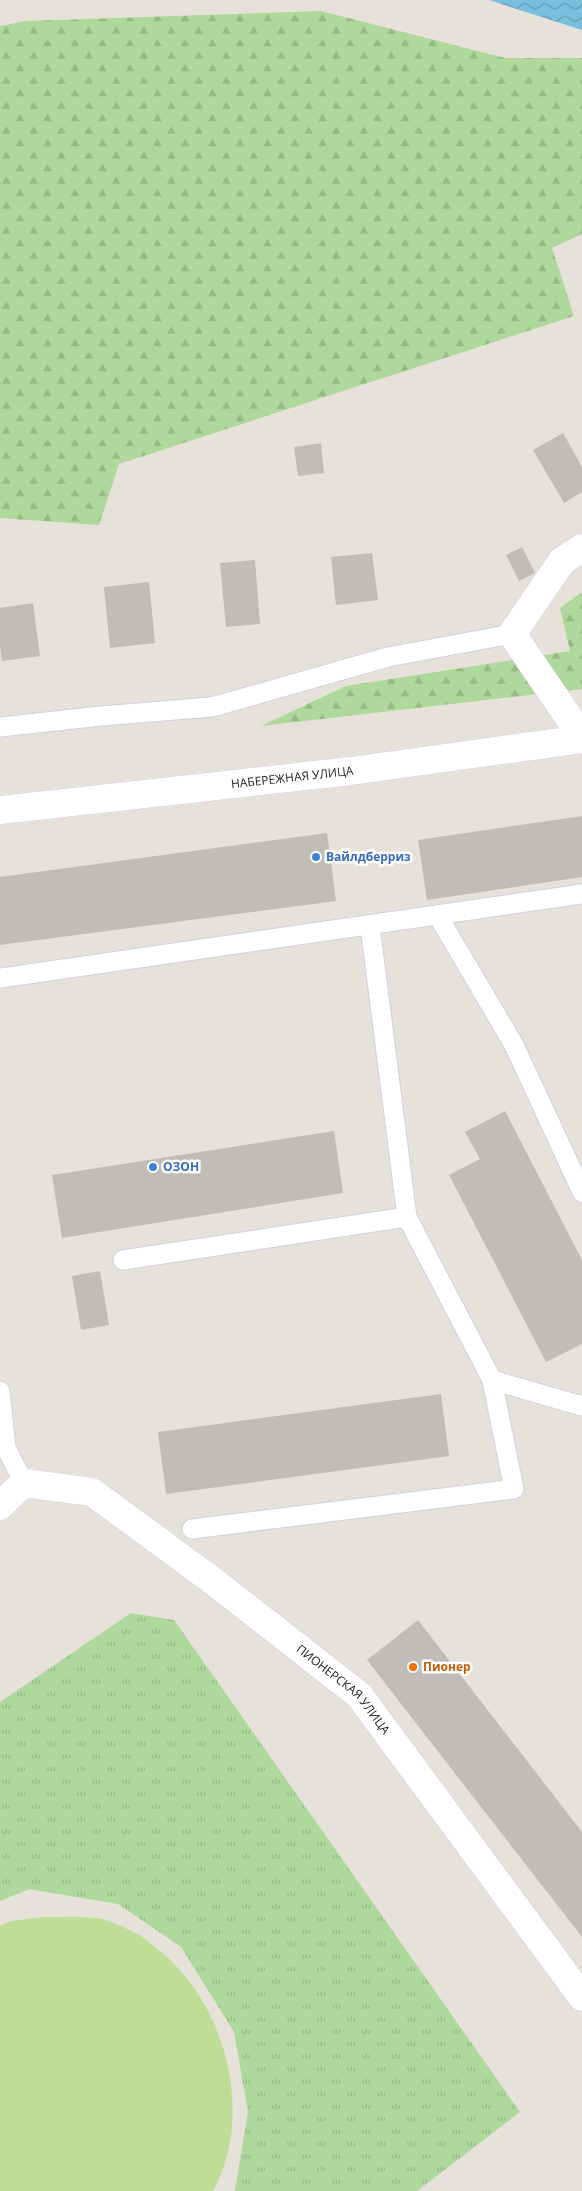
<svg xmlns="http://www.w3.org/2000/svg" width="582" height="2191" font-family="'Open Sans',sans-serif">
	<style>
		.grass { fill: url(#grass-tufts) }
		.forest { fill: url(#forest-firs) }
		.pitch { fill: #bede98 }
		.water { fill: url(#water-waves) }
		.building { fill: #c0bcb6 }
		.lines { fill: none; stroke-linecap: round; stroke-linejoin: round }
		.lane-casing { stroke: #cfd1de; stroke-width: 21 }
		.street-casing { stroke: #cfd1de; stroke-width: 29 }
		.lane { stroke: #fff; stroke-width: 19 }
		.street { stroke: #fff; stroke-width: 28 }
		.shop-dot { fill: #3f7fe0; stroke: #fff; stroke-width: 2 }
		.food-dot { fill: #e8710a; stroke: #fff; stroke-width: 2 }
		.labels { text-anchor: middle; stroke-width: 5; stroke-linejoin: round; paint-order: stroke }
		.street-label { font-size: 12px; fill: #262626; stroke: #fff }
		.shop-label { font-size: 12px; font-weight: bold; fill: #366cbe; stroke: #fff; text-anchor: start }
		.food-label { font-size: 12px; font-weight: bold; fill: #c56008; stroke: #fff; text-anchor: start }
	</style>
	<defs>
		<pattern id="grass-tufts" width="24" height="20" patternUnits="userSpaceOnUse" patternTransform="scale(1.25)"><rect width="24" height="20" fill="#aed89c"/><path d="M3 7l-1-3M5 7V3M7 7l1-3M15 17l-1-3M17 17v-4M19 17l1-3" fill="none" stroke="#96b986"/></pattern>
		<pattern id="forest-firs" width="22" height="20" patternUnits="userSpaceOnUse" patternTransform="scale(1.25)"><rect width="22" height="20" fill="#aed89c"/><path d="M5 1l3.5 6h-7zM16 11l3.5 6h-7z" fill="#96b986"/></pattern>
		<pattern id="water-waves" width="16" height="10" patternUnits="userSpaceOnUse" patternTransform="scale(1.25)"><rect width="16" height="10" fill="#78bfde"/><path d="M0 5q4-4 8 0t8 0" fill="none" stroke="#629bb4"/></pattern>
	</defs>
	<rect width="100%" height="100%" fill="#e7e2d9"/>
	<polygon class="grass" points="131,1613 174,1620 520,2112 417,2191 235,2191 248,2112 234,2032 181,1947 118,1904 29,1889 0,1901 0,1702"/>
	<g class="forest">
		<polygon points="321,11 505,58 582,58 582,234 552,248 574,316 119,464 99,525 0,518 0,26 26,21"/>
		<polygon points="582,592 582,689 261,726 346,686 570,651 560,608"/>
	</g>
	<path class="pitch" d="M 43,1917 C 60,1917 79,1916 96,1918 C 108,1919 124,1927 135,1933 C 143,1936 150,1943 156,1948 C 225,2000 256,2114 213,2191 L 0,2191 L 0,1926 L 11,1921 Z"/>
	<polygon class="water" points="489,0 582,0 582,30"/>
	<g class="building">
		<polygon points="563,433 582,467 582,492 564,503 533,450"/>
		<polygon points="321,443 324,473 298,476 294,447"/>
		<polygon points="522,547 535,573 519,581 506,555"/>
		<polygon points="372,553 378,600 336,605 331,557"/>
		<polygon points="255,560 260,624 226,627 220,563"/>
		<polygon points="149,582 155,643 110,648 104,587"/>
		<polygon points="33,603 40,656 2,661 0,646 0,608"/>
		<polygon points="582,816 582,877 427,900 418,840"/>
		<polygon points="327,833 336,901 0,945 0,877"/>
		<polygon points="505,1111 582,1260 582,1344 546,1362 449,1175 480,1159 465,1132"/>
		<polygon points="334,1131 343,1193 62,1238 52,1175"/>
		<polygon points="100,1271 109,1325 81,1330 72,1276"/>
		<polygon points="441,1394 449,1456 166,1494 158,1432"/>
		<polygon points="418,1620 582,1832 582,1937 367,1660"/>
	</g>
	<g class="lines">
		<defs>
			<g id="lane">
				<polyline points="0,727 101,716 212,707 388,657 512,634"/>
				<polyline points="438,916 514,1045 582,1192"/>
				<polyline points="0,978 582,894"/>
				<polyline points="123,1260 407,1217"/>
				<polyline points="492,1380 582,1406"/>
				<polyline points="0,1391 6,1448 24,1483"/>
				<polyline points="192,1529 514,1489 492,1380 407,1217 370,926"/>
			</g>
			<g id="street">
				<polyline points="582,548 562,561 512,634 582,737"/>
				<path id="s1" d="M 0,810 L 351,771 L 582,739"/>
				<path id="s2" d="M 0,1506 L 24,1483 L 92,1492 L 213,1581 L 359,1695 L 582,1997"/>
			</g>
		</defs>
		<use href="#lane" class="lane-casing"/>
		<use href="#street" class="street-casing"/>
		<use href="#lane" class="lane"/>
		<use href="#street" class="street"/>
	</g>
	<g class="shop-dot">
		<circle cx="316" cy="857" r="5"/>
		<circle cx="153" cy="1167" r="5"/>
	</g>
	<circle class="food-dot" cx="413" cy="1667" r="5"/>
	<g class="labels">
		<g class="street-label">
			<text dy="4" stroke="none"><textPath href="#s1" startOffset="294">НАБЕРЕЖНАЯ УЛИЦА</textPath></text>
			<text dy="4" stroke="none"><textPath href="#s2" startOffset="422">ПИОНЕРСКАЯ УЛИЦА</textPath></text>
		</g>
		<g class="shop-label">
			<text x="326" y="861">Вайлдберриз</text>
			<text x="163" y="1171">ОЗОН</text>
		</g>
		<g class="food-label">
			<text x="423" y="1671">Пионер</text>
		</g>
	</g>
</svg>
